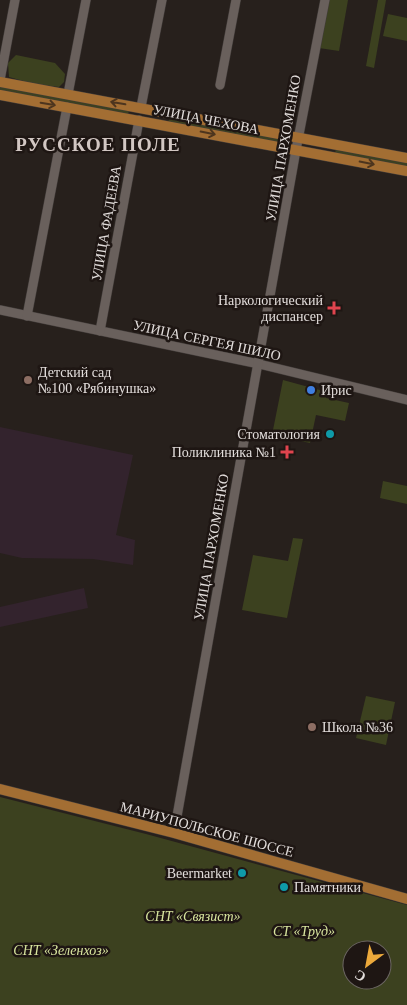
<svg xmlns="http://www.w3.org/2000/svg" width="407" height="1005" font-family="'Times New Roman',serif">
	<style>
		.industrial { fill: #33232d }
		.green { fill: #3c411f; fill-rule: evenodd }
		.lines { fill: none; stroke-linecap: round; stroke-linejoin: round }
		.minor-casing { stroke: #423c3a; stroke-width: 10 }
		.major-casing { stroke: #423c3a; stroke-width: 11 }
		.minor { stroke: #69605c; stroke-width: 9 }
		.major { stroke: #a36e33; stroke-width: 10 }
		.oneway { stroke: #4d351e }
		.health-dot { fill: #e0444e; stroke: #1e1613; stroke-width: 2 }
		.education-dot { fill: #8d6e63; stroke: #1e1613; stroke-width: 2 }
		.shop-dot { fill: #3f7fe0; stroke: #1e1613; stroke-width: 2 }
		.culture-dot { fill: #0f9aa8; stroke: #1e1613; stroke-width: 2 }
		.labels { text-anchor: middle; stroke-width: 5; stroke-linejoin: round; paint-order: stroke }
		.street-label { font-size: 14px; fill: #e2dddb; stroke: #1e1613 }
		.poi-label { font-size: 14px; fill: #e2dddb; stroke: #1e1613; text-anchor: end }
		.park-label { font-size: 14px; font-style: italic; fill: #d8e59e; stroke: #1e1613 }
		.district-label { font-size: 19px; font-weight: bold; letter-spacing: 1px; fill: #d2c7c3; stroke: #1e1613 }
	</style>
	<rect width="100%" height="100%" fill="#27201c"/>
	<g class="industrial">
		<polygon points="0,427 133,455 116,535 135,540 133,565 93,559 22,558 0,553"/>
		<polygon points="84,588 88,608 0,627 0,607"/>
	</g>
	<g class="green">
		<polygon points="328,0 348,0 339,51 319,48"/>
		<polygon points="378,0 386,0 374,68 366,66"/>
		<polygon points="388,14 407,18 407,41 383,36"/>
		<polygon points="16,55 55,63 65,74 64,82 59,87 34,84 9,77 8,63"/>
		<polygon points="0,86 129,110 128,115 0,92"/>
		<polygon points="170,117 280,138 279,144 168,122"/>
		<polygon points="336,147 407,161 407,168 335,155"/>
		<polygon points="283,380 327,392 326,398 349,403 345,421 316,415 310,443 272,435"/>
		<polygon points="383,481 407,486 407,504 380,498"/>
		<polygon points="293,538 303,539 287,618 242,610 253,555 288,561"/>
		<polygon points="366,696 395,702 386,745 356,738"/>
		<path d="M 0,797 L 146,834 L 407,905 L 407,1005 L 0,1005 ZM 352,950 L 382,950 L 382,980 L 352,980 Z"/>
	</g>
	<g class="lines">
		<defs>
			<g id="minor">
				<polyline points="0,80 15,0"/>
				<polyline points="220,85 236,0"/>
				<polyline points="68,94 86,0"/>
				<polyline points="141,107 162,0"/>
				<polyline points="0,310 259,364 407,400"/>
				<polyline points="27,316 67,107"/>
				<polyline points="100,331 139,120"/>
				<polyline points="174,833 296,150 325,0"/>
			</g>
			<g id="major">
				<polyline points="0,82 407,158"/>
				<polyline points="0,95 407,171"/>
				<polyline points="0,789 174,833 407,899"/>
			</g>
		</defs>
		<use href="#minor" class="minor-casing"/>
		<use href="#major" class="major-casing"/>
		<use href="#minor" class="minor"/>
		<use href="#major" class="major"/>
	</g>
	<defs><path id="oneway-shaft" d="M-6 0H5M1.5-3L5.5 0L1.5 3" fill="none" stroke-width="1.6" stroke-linecap="round" stroke-linejoin="round" transform="scale(1.25)"/></defs>
	<g class="oneway">
		<use href="#oneway-shaft" transform="translate(118 103) rotate(-170)"/>
		<use href="#oneway-shaft" transform="translate(48 104) rotate(10)"/>
		<use href="#oneway-shaft" transform="translate(208 133) rotate(11)"/>
		<use href="#oneway-shaft" transform="translate(367 163) rotate(11)"/>
	</g>
	<g class="health-dot">
		<path d="M331.5 300.5h5v5h5v5h-5v5h-5v-5h-5v-5h5z"/>
		<path d="M284.5 444.5h5v5h5v5h-5v5h-5v-5h-5v-5h5z"/>
	</g>
	<g class="education-dot">
		<circle cx="28" cy="380" r="5"/>
		<circle cx="312" cy="727" r="5"/>
	</g>
	<circle class="shop-dot" cx="311" cy="390" r="5"/>
	<g class="culture-dot">
		<circle cx="330" cy="434" r="5"/>
		<circle cx="242" cy="873" r="5"/>
		<circle cx="284" cy="887" r="5"/>
	</g>
	<g class="labels">
		<g class="street-label">
			<text transform="translate(206 119) rotate(11)" y="5">УЛИЦА ЧЕХОВА</text>
			<text transform="translate(283 148) rotate(-80)" y="5">УЛИЦА ПАРХОМЕНКО</text>
			<text transform="translate(106 223) rotate(-80)" y="5">УЛИЦА ФАДЕЕВА</text>
			<text transform="translate(207 340) rotate(12)" y="5">УЛИЦА СЕРГЕЯ ШИЛО</text>
			<text transform="translate(211 547) rotate(-80)" y="5">УЛИЦА ПАРХОМЕНКО</text>
			<text transform="translate(207 829) rotate(15)" y="5">МАРИУПОЛЬСКОЕ ШОССЕ</text>
		</g>
		<g class="poi-label">
			<text x="323" y="305">Наркологический<tspan x="323" dy="16">диспансер</tspan></text>
			<text x="38" y="377" text-anchor="start">Детский сад<tspan x="38" dy="16">№100 «Рябинушка»</tspan></text>
			<text x="321" y="395" text-anchor="start">Ирис</text>
			<text x="320" y="439">Стоматология</text>
			<text x="276" y="457">Поликлиника №1</text>
			<text x="322" y="732" text-anchor="start">Школа №36</text>
			<text x="232" y="878">Beermarket</text>
			<text x="294" y="892" text-anchor="start">Памятники</text>
		</g>
		<g class="park-label">
			<text x="193" y="921">СНТ «Связист»</text>
			<text x="304" y="936">СТ «Труд»</text>
			<text x="61" y="955">СНТ «Зеленхоз»</text>
		</g>
		<g class="district-label">
			<text x="98" y="151">РУССКОЕ ПОЛЕ</text>
		</g>
	</g>
	<g transform="translate(367 965) rotate(212)"><circle r="24" fill="#1e1613" stroke="#6c6663"/>
	<path d="M0-4L9 19L0 12L-9 19Z" fill="#eca93b"/>
	<text y="-8" font-size="14" font-weight="bold" text-anchor="middle" fill="#e2dddb">С</text>
	</g>
</svg>
